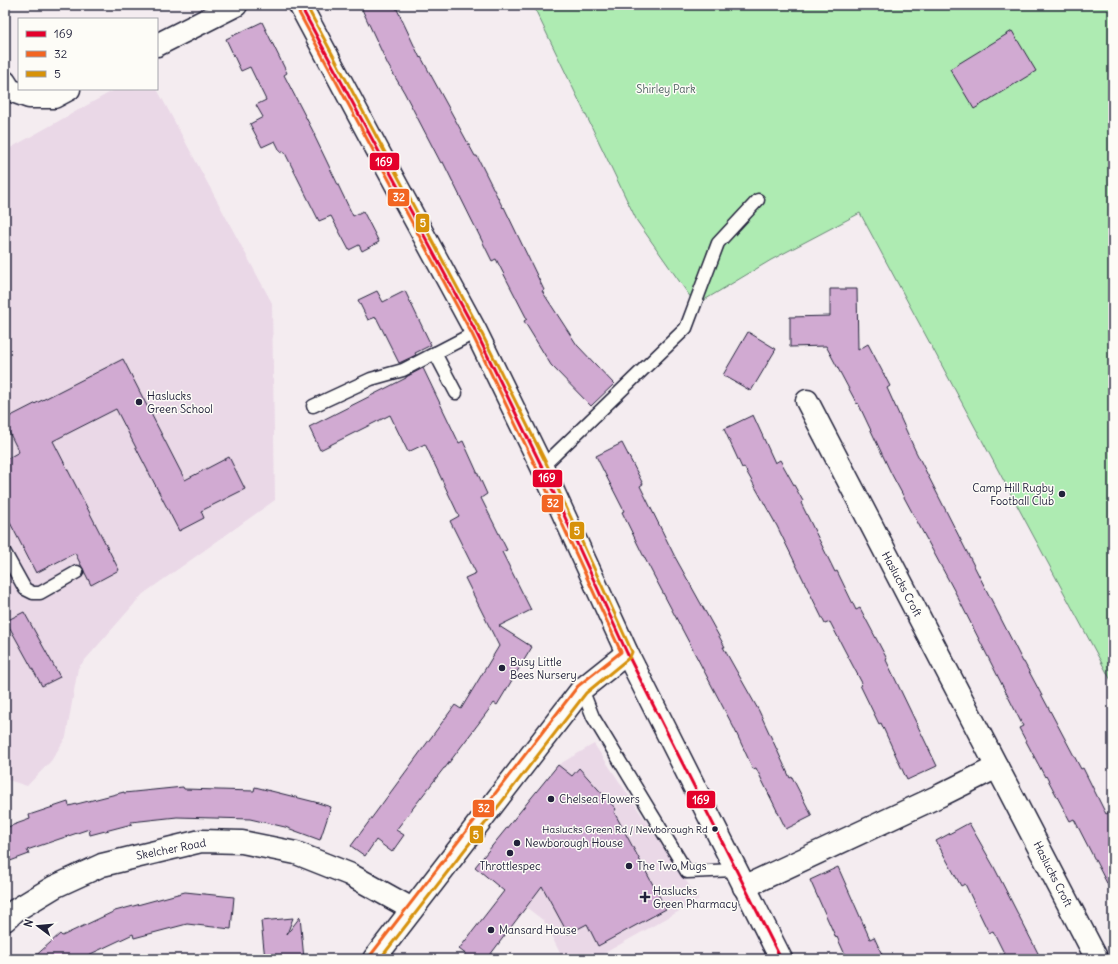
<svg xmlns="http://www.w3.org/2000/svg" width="1118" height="964" font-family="Delius,sans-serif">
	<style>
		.built { fill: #ead8e7 }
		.green { fill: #aeebb2; stroke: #688676 }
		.building { fill: #d1aad2; stroke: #22223b }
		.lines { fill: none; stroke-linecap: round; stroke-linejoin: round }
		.lane-casing { stroke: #22223b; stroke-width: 15 }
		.street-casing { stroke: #22223b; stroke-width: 25 }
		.secondary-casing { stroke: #22223b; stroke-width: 25 }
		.lane { stroke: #fdfcf7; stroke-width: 12 }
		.street { stroke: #fdfcf7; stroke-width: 22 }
		.secondary { stroke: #fdfcf7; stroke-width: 22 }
		.bus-1-casing { stroke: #fdfcf7; stroke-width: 6 }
		.bus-2-casing { stroke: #fdfcf7; stroke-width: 6 }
		.bus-3-casing { stroke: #fdfcf7; stroke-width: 6 }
		.bus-1 { stroke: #e4002b; stroke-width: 3 }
		.bus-2 { stroke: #f26522; stroke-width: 3 }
		.bus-3 { stroke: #d79209; stroke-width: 3 }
		.poi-dot { fill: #22223b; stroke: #fdfcf7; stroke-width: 1.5 }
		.labels { text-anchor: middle; stroke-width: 3; stroke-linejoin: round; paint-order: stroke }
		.bus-label { font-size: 10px; fill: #22223b; stroke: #fdfcf7; text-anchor: end }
		.park-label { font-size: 11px; fill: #4c5e5f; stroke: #fdfcf7 }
		.poi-label { font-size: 11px; fill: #22223b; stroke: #fdfcf7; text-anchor: start }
		.street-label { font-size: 11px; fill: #22223b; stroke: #fdfcf7 }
		.line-badge { stroke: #fdfcf7; stroke-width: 1.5 }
		.badge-label { font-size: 11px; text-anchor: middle; font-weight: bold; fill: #fff }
	</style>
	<rect width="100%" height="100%" fill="#f4ecf0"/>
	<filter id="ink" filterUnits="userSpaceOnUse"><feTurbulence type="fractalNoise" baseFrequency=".025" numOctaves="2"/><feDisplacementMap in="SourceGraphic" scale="8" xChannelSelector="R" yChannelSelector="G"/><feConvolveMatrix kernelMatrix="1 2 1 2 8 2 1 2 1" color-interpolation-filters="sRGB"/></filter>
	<g filter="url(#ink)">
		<g class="built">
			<polygon points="116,89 157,89 272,303 275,500 143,594 78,668 66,737 51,761 27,786 5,779 5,151"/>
			<polygon points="594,744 699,900 594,959 563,959 544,921 475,867 558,765"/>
		</g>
		<polygon class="green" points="533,5 1113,5 1113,684 860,213 771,260 696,305 637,221"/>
		<g class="building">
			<polygon points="360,5 395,5 420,58 421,57 475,156 477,156 503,208 504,207 544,290 542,291 577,345 614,384 591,406 551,365 524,321 527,319 496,259 492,261 443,162 441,163 404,92 388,65"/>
			<polygon points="262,22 287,73 284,75 315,135 314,135 353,216 363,211 379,242 362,251 359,245 349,250 331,216 319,221 284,151 281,153 275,141 262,147 250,124 263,117 256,105 266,100 250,67 241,71 226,39"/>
			<polygon points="1012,31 1036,71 974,109 950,69"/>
			<polygon points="830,289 857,289 858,350 868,344 890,386 887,388 915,450 1023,662 1024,662 1081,769 1083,768 1106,814 1113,810 1113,895 1074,819 1070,821 1046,776 1045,777 1019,728 1023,726 955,592 891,473 858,403 857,404 826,346 790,347 790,317 830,316"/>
			<polygon points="377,291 383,302 405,291 431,345 415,353 416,355 399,363 376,317 368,320 358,300"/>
			<polygon points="748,332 776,349 751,391 723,375"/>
			<polygon points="123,359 185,480 229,457 245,489 201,511 204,518 179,531 116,409 53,441 119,570 91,585 75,553 36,573 5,513 5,460 19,452 5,424 5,419"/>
			<polygon points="423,368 459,443 463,441 487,494 481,498 507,550 502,552 531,610 499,626 532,647 497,705 494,703 445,768 444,768 396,830 404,835 392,852 376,840 365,856 351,846 455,705 461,709 499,646 465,578 476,573 450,521 459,516 425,444 408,452 390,415 320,450 309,427 406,378 406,377"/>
			<polygon points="753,415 775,463 780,460 803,501 801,503 835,572 837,571 856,610 860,608 887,659 886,660 937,766 907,780 881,723 879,724 860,685 862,683 844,649 830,622 825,624 777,526 744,467 742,468 724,429"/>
			<polygon points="622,443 643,484 640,486 675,557 725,647 723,647 759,711 790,778 792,777 812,816 786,829 756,768 753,769 734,728 642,553 622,512 624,511 596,456"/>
			<polygon points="24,612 60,677 42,686 6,621"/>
			<polygon points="558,765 572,776 579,768 616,809 614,812 666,909 598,946 587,924 568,934 542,886 487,959 472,959 459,949 504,891 475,867"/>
			<polygon points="183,787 184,789 254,791 255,787 315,802 331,807 320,840 285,827 250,819 177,817 131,822 132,824 90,835 89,829 27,850 29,854 5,863 5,828 30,819 29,815 68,802 69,806 124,792 124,793"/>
			<polygon points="969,823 994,867 1041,959 1007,959 993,931 989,933 965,884 961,886 936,841"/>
			<polygon points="838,867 870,939 874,937 884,959 847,959 837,937 836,938 810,880"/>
			<polygon points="185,892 234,897 231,929 187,924 134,938 133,934 80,959 32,959 60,934 62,936 115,911"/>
			<polygon points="300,917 304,959 265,959 261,921 293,918 287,934"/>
		</g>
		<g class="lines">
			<defs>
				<g id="lane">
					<polyline points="435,353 456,393"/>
					<polyline points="313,406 371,379 403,370 476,332"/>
					<polyline points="542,467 686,328 718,243 758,200"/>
					<polyline points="5,553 25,589 33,593 40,593 77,572"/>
					<polyline points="582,689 593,717 687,872 735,870"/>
				</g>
				<g id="street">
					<polyline points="157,45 236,5"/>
					<polyline points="5,82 10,90 29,97 54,97 69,89"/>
					<polyline points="997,767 1097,959"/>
					<polyline points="744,887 941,795 997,767 807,401"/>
					<polyline points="5,920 16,910 54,887 102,865 201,841 242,842 296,853 349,874 412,909"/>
				</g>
				<g id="secondary">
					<polyline points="300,5 378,151 476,332 542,467 627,653 781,959"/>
					<polyline points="374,959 582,689 627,653"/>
				</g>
			</defs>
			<use href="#lane" class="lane-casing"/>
			<use href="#street" class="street-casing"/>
			<use href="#secondary" class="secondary-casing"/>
			<use href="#lane" class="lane"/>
			<use href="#street" class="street"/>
			<use href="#secondary" class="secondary"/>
			<defs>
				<polyline id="bus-1" points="300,5 476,332 542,467 627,653 781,959"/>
				<polyline id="bus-2" points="296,7 472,334 537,469 621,652 578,686 370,956"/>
				<polyline id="bus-3" points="306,5 480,330 547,465 632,652 630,657 586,693 380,959"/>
			</defs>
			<use href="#bus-1" class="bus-1-casing"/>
			<use href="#bus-2" class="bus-2-casing"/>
			<use href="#bus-3" class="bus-3-casing"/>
			<use href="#bus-1" class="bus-1"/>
			<use href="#bus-2" class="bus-2"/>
			<use href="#bus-3" class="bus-3"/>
		</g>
	</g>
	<g class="poi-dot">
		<circle cx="139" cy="402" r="4"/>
		<circle cx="1062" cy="494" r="4"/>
		<circle cx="502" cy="668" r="4"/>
		<circle cx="551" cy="799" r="4"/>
		<circle cx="715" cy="829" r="3.5"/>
		<circle cx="517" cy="843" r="4"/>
		<circle cx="510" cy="853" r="4"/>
		<circle cx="629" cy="866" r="4"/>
		<path d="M643 891h4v4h4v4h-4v4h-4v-4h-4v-4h4z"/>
		<circle cx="491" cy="930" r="4"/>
	</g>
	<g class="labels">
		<g class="bus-label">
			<text x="708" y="833">Haslucks Green Rd / Newborough Rd</text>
		</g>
		<g class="park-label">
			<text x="666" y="93">Shirley Park</text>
		</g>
		<g class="poi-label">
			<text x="147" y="400">Haslucks<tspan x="147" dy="13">Green School</tspan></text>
			<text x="1054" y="492" text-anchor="end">Camp Hill Rugby<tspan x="1054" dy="13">Football Club</tspan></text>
			<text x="510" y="666">Busy Little<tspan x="510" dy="13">Bees Nursery</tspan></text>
			<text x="559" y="803">Chelsea Flowers</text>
			<text x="525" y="847">Newborough House</text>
			<text x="510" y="870" text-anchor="middle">Throttlespec</text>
			<text x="637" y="870">The Two Mugs</text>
			<text x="653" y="895">Haslucks<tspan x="653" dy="13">Green Pharmacy</tspan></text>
			<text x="499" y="934">Mansard House</text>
		</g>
		<g class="street-label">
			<text transform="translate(902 584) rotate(62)" y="4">Haslucks Croft</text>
			<text transform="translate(171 849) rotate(-11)" y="4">Skelcher Road</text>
			<text transform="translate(1053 874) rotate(63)" y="4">Haslucks Croft</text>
		</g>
	</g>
	<g class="line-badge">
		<rect x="369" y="152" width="31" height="19" rx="4" fill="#e4002b"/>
		<rect x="387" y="188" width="23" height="19" rx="4" fill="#f26522"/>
		<rect x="415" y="213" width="15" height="20" rx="4" fill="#d79209"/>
		<rect x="532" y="469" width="31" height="19" rx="4" fill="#e4002b"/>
		<rect x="541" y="494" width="23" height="19" rx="4" fill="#f26522"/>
		<rect x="569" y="521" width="16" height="19" rx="4" fill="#d79209"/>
		<rect x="686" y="790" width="30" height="19" rx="4" fill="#e4002b"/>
		<rect x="472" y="799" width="23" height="19" rx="4" fill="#f26522"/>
		<rect x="469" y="825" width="15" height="19" rx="4" fill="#d79209"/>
	</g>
	<g class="badge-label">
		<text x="384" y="166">169</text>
		<text x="399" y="201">32</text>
		<text x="423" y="227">5</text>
		<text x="547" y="482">169</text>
		<text x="553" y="507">32</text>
		<text x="577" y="535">5</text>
		<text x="701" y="804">169</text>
		<text x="484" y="812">32</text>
		<text x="476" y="839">5</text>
	</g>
	<rect width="1118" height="964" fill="none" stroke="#fdfcf7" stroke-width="20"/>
	<rect x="10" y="10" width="1098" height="944" fill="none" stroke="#22223b" stroke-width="1.5" filter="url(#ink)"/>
	<rect x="18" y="18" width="140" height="72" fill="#fdfcf7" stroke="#a5a5ac"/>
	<rect x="26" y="31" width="20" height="6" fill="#e4002b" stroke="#a5a5ac"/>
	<text x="54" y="38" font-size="12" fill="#22223b">169</text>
	<rect x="26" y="51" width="20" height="6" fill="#f26522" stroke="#a5a5ac"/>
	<text x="54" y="58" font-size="12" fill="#22223b">32</text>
	<rect x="26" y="71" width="20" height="6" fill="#d79209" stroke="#a5a5ac"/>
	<text x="54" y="78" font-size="12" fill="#22223b">5</text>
	<g transform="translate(38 926) rotate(286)" stroke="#fdfcf7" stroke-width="3" paint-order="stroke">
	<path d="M0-3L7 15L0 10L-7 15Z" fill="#22223b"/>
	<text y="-6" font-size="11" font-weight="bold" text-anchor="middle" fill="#22223b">N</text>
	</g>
</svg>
